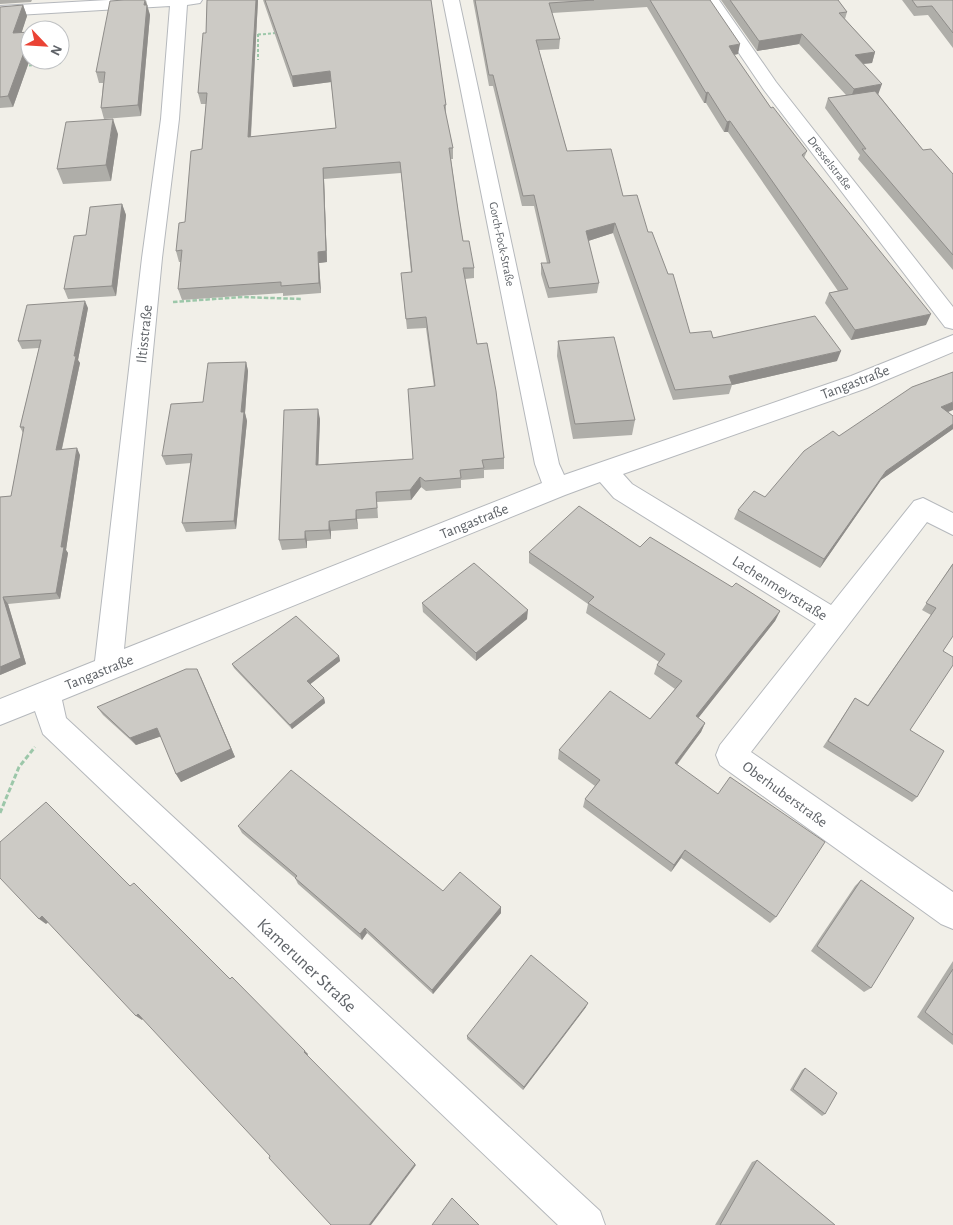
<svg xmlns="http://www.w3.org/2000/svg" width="953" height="1225" font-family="'Alegreya Sans',sans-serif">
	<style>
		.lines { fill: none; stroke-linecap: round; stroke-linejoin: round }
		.street-casing { stroke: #b5b8bc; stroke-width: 2 }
		.path-far2 { stroke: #9cc7a9; stroke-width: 2; stroke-dasharray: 3 2; stroke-linecap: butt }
		.path-far1 { stroke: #9cc7a9; stroke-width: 2.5; stroke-dasharray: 4.5 2; stroke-linecap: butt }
		.path { stroke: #9cc7a9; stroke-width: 3; stroke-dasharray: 5 2.5; stroke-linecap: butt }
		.street { fill: #fff; fill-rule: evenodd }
		.wall { fill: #afaea9 }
		.shaded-wall { fill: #8f8d8a }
		.building { fill: #cccac5; stroke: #8f8d8a }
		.labels { text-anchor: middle; stroke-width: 4; stroke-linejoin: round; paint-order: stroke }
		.far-street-label { font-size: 12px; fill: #5f6368; stroke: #fff }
		.street-label { font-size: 15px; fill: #5f6368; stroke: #fff }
		.near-street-label { font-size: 18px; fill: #5f6368; stroke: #fff }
	</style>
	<rect width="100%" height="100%" fill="#f1efe8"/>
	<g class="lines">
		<defs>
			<g id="street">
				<polygon points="108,0 202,0 200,3 187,5 179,119 162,258 124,649 542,483 535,464 443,0 459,0 559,464 564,475 851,376 953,335 953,352 867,388 623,474 632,484 831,605 914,501 923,498 953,513 953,535 927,522 751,752 953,892 953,929 941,924 720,765 716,755 720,745 816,624 614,498 600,482 565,495 62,700 66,718 600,1211 605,1225 558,1225 43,734 35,711 0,725 0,699 95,661 142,258 161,119 170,6 0,16 0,6"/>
				<polygon points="703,0 719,0 776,82 953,307 953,329 945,327 764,90"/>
			</g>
		</defs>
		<use href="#street" class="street-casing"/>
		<g class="path-far2">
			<polyline points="258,34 258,60"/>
			<polyline points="253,35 277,33"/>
			<polyline points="24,66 61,63"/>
		</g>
		<polyline class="path-far1" points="173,302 242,297 302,299"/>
		<polyline class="path" points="0,813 19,767 35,747"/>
		<use href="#street" class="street"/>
	</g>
	<g class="wall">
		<polygon points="0,0 32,0 31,2 0,4"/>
		<polygon points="146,0 150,15 141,116 104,119 101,108 103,83 99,83 96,72"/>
		<polygon points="207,0 258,0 251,137 336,128 331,82 293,87 263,0 431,0 446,105 446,116 453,148 453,159 451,159 458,210 463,241 474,268 474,278 465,279 477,344 504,458 504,469 484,470 484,478 461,480 461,488 426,491 421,487 411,500 377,502 378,518 357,519 358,529 331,531 331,539 307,541 307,548 282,550 279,540 320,419 318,465 413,459 434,387 426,328 407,329 402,284 411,272 401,173 324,179 327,262 319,263 321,293 283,296 283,293 182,300 178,289 181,262 179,262 176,251 185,222 202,149 206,104 201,104 198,93 206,33"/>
		<polygon points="473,0 710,0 738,54 734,55 771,108 807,151 804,158 926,325 851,340 825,303 829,293 838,291 728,132 724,132 706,103 704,103 647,7 552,13 560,39 559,49 539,50 567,151 623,196 648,232 668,274 690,333 837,361 732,385 729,394 673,400 613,233 588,241 599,283 597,293 548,298 541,274 541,263 547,263 534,206 522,206 493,86 489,86"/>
		<polygon points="721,0 838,0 847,12 845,19 875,52 872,63 863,64 878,94 923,150 953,174 953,270 858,159 860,155 825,108 828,98 846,95 799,44 757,51"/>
		<polygon points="902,0 953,0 953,48 928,15 914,16"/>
		<polygon points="23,5 27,16 21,33 30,32 30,59 13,107 0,108 0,7"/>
		<polygon points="118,134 111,181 63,184 57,169"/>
		<polygon points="122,204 126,215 116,296 68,299 64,289 86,235"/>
		<polygon points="88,308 78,360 80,363 62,449 80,455 66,550 68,553 60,599 8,604 26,664 0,675 0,497 11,496 23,433 20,427 39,348 22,349 18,341"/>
		<polygon points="558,341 635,420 632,435 573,439 557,356"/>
		<polygon points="246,362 248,371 245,413 247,421 236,529 186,532 182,523 191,463 166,465 162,456 203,402"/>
		<polygon points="948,412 953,416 953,429 881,480 820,568 734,519 738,510 765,497 839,436"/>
		<polygon points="640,547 732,587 780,611 775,621 698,718 705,723 701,732 677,765 776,917 770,923 681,858 671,872 583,807 585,799 595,786 558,759 559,750 650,719 675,689 654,674 657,665 659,662 586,613 588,604 529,563 529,552"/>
		<polygon points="953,563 943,651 910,730 917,797 912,802 823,747 855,698 868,705 931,615 922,610"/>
		<polygon points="422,603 527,619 476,661 423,612"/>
		<polygon points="339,656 340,661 310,684 324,698 325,703 292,729 234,668 232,664"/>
		<polygon points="201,677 235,757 181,782 176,774 161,736 136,745 103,715 97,707"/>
		<polygon points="238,826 443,891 501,907 501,913 433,994 367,933 362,940 298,884 295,878 242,833"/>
		<polygon points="861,880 871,988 864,992 811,951 855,886"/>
		<polygon points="953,961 953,1045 917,1017"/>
		<polygon points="586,1007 523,1090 467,1039 467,1036"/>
		<polygon points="805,1068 825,1114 822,1116 790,1090 802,1070"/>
		<polygon points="757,1160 835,1225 715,1225 752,1162"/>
	</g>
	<g class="shaded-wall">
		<polygon points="145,0 150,15 141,116 138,105"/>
		<polygon points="256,0 258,0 250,148 248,137"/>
		<polygon points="23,5 27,16 18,44 13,33"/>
		<polygon points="802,34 799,44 757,51 759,41"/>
		<polygon points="30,36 30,59 13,107 8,96"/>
		<polygon points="740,44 738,54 727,56 729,46"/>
		<polygon points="875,52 872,63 852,65 855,55"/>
		<polygon points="330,71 331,82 293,87 292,76"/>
		<polygon points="882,84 878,95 850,100 854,89"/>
		<polygon points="708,92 706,103 704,103 706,93"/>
		<polygon points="113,119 118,134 111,181 106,165"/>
		<polygon points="730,121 728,132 724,132 727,122"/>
		<polygon points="323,168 324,179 327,262 319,263 321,293 319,283 318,252"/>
		<polygon points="122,204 126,215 116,296 112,286"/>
		<polygon points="615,223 613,233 585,242 586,231"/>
		<polygon points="85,301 88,308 78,360 80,363 60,457 56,450"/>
		<polygon points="931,314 926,325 851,340 855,330"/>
		<polygon points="841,351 837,361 732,385 729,376"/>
		<polygon points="246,362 248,371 245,413 247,421 236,529 234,521 241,412"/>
		<polygon points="953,402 953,410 936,417 941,407"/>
		<polygon points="318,409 320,419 318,475 316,465"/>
		<polygon points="953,424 953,429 881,480 820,568 824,559 886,471"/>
		<polygon points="77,448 80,455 66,550 68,553 60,599 56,593 61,547"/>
		<polygon points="420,477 421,487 411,500 410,490"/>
		<polygon points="356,510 357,519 358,529 356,519"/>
		<polygon points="329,521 331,531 331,539 329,530"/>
		<polygon points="305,531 307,541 307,548 305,539"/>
		<polygon points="3,597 8,604 26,664 0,675"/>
		<polygon points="528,610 527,619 476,661 476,653"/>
		<polygon points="780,611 775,621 692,726 696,716"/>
		<polygon points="339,656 340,661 308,686 307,681"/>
		<polygon points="197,669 235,757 181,782 176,774"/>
		<polygon points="324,698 325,703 292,729 290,725"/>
		<polygon points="705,723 701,732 671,772 675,763"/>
		<polygon points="157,728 162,736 136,745 130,738"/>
		<polygon points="685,850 681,858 671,872 674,865"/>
		<polygon points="501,907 501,913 433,994 432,990"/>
		<polygon points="42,916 50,921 46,924 39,919"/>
		<polygon points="365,928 367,933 362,940 360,934"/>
		<polygon points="588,1003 586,1007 523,1090 524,1087"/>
		<polygon points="138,1014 144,1018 142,1020 136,1016"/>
		<polygon points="305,1051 308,1054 307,1056 304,1052"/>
		<polygon points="415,1164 416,1165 371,1225 369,1225"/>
	</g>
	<g class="building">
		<polygon points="124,0 145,0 144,5 147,5 138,105 101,108 105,72 96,72 110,1"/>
		<polygon points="207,0 256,0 248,137 336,128 330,71 292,76 265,0 431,0 446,105 444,105 453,148 449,148 458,210 463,241 469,241 474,268 463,268 477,344 487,343 496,391 504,458 482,460 484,468 460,470 461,478 425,481 420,477 410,490 376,492 377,508 356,510 356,519 329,521 329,530 305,531 305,539 279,540 284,410 318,409 316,465 413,459 408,389 435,386 426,317 406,319 401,273 412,272 400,162 323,168 326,251 318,252 319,283 281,286 281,282 178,289 182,250 176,251 179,223 185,222 191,151 202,149 207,93 198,93 203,33 206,33"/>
		<polygon points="475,0 594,0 549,3 560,39 536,40 567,151 611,149 623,196 637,195 648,232 652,232 668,274 673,274 690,333 711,331 713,338 815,316 841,351 729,376 732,384 675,390 615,223 586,231 599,283 549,288 541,263 550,263 534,195 523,196 493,75 489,75"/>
		<polygon points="650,0 710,0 740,44 729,46 733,53 771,108 773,107 807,151 802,155 931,314 855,330 829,293 848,289 730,121 727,122 708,92 706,93"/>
		<polygon points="730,0 838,0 847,12 839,13 875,52 855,55 882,84 854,89 802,34 759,41"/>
		<polygon points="912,0 953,0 953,33 932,6 917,7"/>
		<polygon points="23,5 13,33 30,32 30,36 8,96 0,97 0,7"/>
		<polygon points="875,91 923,150 931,149 953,174 953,255 862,149 866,149 828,98"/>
		<polygon points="113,119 106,165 57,169 66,122"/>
		<polygon points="122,204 112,286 64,289 74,236 86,235 90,207"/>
		<polygon points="85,301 74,356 76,356 56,450 77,448 61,547 64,547 56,593 3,597 21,658 0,667 0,497 11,496 24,427 20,427 41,340 18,341 27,305"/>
		<polygon points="614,337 635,420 575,424 558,341"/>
		<polygon points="246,362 241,412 244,412 234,521 182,523 192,454 162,456 171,404 203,402 208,363"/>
		<polygon points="953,372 953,402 941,407 953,416 953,424 886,471 824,559 738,510 754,491 765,497 804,451 833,431 839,436 912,387"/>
		<polygon points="579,506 640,547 650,537 732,587 736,583 780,611 696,716 705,723 675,763 718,794 730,777 825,842 776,917 685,850 674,865 585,799 600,780 559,750 610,691 650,719 682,681 657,665 665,654 588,603 594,597 529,552"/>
		<polygon points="474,563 528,610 476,653 422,603"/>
		<polygon points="953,564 953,636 943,651 953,657 953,665 910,730 944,751 917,797 828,741 855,698 868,706 936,608 926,603"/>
		<polygon points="296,616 339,656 307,681 324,698 290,725 232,664"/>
		<polygon points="186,669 197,669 231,749 176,774 157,728 130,738 97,707"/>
		<polygon points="291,770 443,891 460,872 501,907 432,990 365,928 360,934 295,878 297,876 238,826"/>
		<polygon points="46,802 130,886 134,883 230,979 232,977 305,1051 304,1052 415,1164 369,1225 331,1225 269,1158 270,1156 138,1014 136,1016 42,916 39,919 0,878 0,842"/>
		<polygon points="861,880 914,918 871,988 817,946"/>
		<polygon points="531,955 588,1003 524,1087 467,1036"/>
		<polygon points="953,969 953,1035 925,1012"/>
		<polygon points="805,1068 837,1093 825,1114 793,1089"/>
		<polygon points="757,1160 835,1225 720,1225"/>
		<polygon points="452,1198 479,1225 432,1225"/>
	</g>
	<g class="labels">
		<g class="far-street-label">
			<text transform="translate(830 163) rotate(52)" y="4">Dresselstraße</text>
			<text transform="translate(502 244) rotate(78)" y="4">Gorch-Fock-Straße</text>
		</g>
		<g class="street-label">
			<text transform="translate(144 334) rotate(-84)" y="5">Iltisstraße</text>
			<text transform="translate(855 382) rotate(-21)" y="5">Tangastraße</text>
			<text transform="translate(474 521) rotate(-22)" y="5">Tangastraße</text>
			<text transform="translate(780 588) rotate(32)" y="5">Lachenmeyrstraße</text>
			<text transform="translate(99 672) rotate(-22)" y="5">Tangastraße</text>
			<text transform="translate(785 794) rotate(36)" y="5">Oberhuberstraße</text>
		</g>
		<g class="near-street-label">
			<text transform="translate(307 965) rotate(43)" y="6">Kameruner Straße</text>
		</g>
	</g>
	<g transform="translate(45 45) rotate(115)"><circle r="24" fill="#ffffff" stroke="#bfc1c3"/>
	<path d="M0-4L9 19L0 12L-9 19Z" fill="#ea4335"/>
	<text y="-8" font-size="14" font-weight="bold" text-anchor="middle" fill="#5f6368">N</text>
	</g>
</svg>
